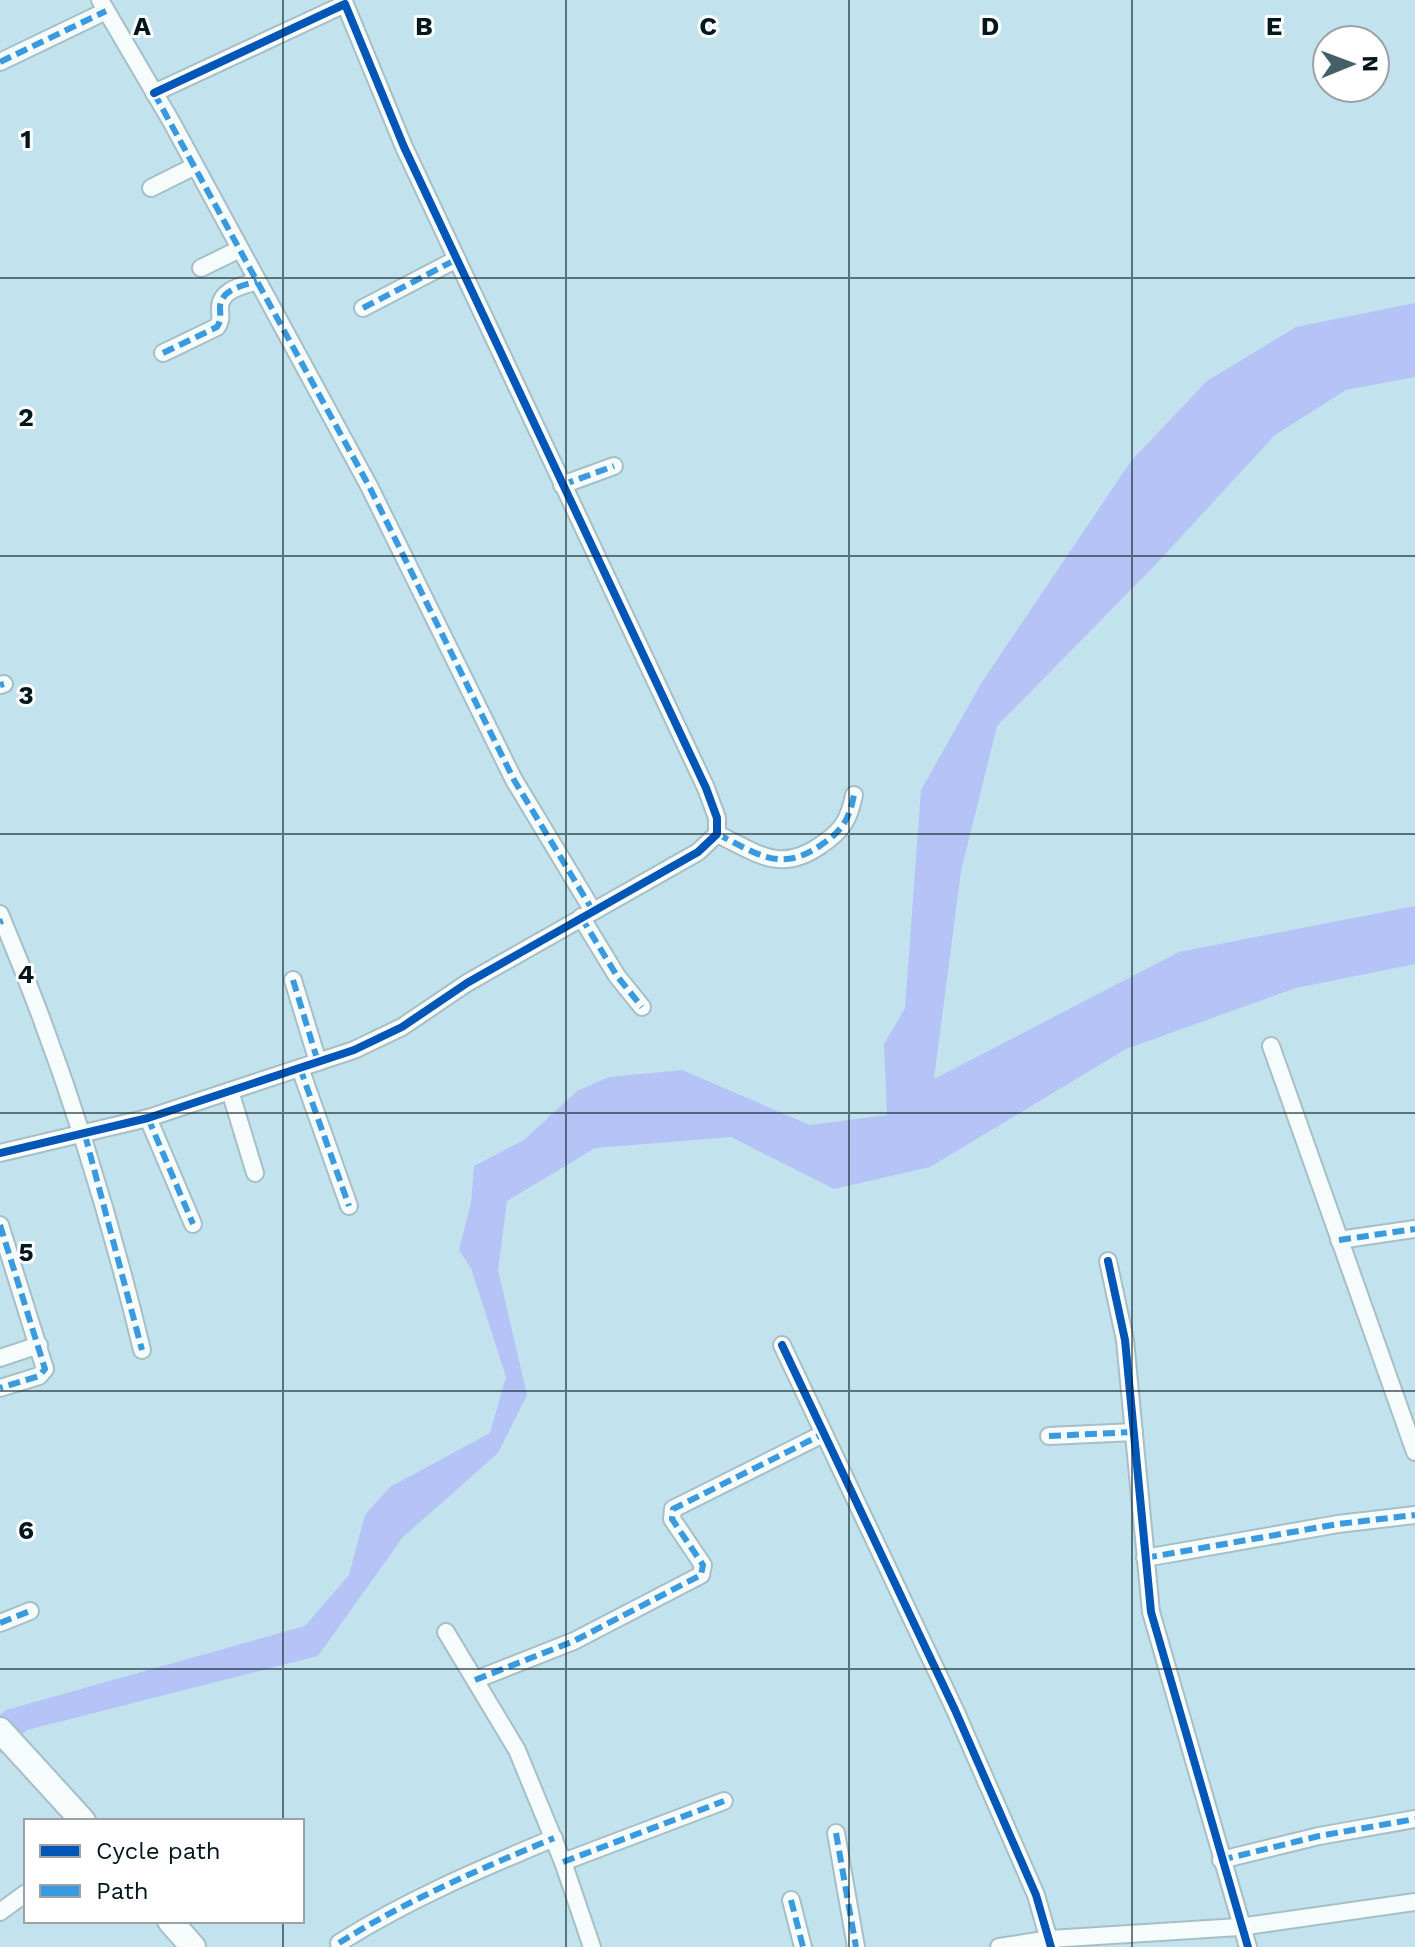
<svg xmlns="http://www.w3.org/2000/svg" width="1415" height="1947" font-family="'Work Sans',sans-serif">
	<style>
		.water { fill: #b5c3f6 }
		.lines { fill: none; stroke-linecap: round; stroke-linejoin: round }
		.minor-casing { stroke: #a6bfc7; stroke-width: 20 }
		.highway-casing { stroke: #a6bfc7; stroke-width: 28 }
		.minor { stroke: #f6fbfc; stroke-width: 16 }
		.highway { stroke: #f6fbfc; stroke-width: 24 }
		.quiet { stroke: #399ae0; stroke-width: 6; stroke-dasharray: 12 6; stroke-linecap: butt }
		.cycleway-casing { stroke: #fff; stroke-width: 13 }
		.cycleway { stroke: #0057b8; stroke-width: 8 }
		.grid { fill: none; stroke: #02171e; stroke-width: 2; stroke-opacity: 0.55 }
		.grid-label { font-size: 26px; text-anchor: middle; font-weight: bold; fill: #02171e; stroke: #fff; stroke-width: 6; stroke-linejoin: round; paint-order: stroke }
	</style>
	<rect width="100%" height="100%" fill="#c2e3ee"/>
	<polygon class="water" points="1415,303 1415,377 1346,390 1275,435 1157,563 997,726 961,871 934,1079 1179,952 1415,906 1415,964 1296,988 1126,1049 930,1167 834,1189 731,1137 595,1148 507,1201 498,1270 527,1395 498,1453 403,1537 318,1656 27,1730 0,1754 0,1715 6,1710 305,1626 349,1575 365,1515 390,1487 490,1433 506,1377 471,1268 459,1250 471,1203 474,1166 524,1140 577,1091 609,1077 682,1070 810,1125 887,1115 884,1044 905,1008 921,790 982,682 1131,461 1207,381 1296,327"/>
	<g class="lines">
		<defs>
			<g id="minor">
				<polyline points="100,0 171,121 369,486 514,780 593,911"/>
				<polyline points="0,62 106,11"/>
				<polyline points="151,188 195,166"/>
				<polyline points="201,268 240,249"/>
				<polyline points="363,308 457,259"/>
				<path d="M 163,353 L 217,327 C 222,319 220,316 220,307 C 221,289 243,286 257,281"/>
				<polyline points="562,485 614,466"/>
				<polyline points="0,685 4,684"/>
				<path d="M 717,834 C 757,853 780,874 821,845 C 842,831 849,820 854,795"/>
				<path d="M 0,914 C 60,1056 106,1200 142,1350"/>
				<polyline points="581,917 617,976 642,1007"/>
				<polyline points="293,980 318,1062"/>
				<polyline points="1271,1046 1415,1452"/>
				<polyline points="300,1068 349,1206"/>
				<polyline points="230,1091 255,1173"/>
				<polyline points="148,1118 193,1224"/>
				<polyline points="0,1153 148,1118 354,1050 402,1027 467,983 698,852 717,834 717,818 706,788 404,147 345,4 154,93"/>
				<polyline points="0,1225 45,1369 39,1376 0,1388"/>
				<polyline points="1339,1240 1415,1229"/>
				<polyline points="1108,1261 1125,1340 1151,1612 1248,1947"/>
				<polyline points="782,1345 955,1710 1036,1895 1051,1947"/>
				<polyline points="0,1358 39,1345"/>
				<polyline points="1049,1436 1134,1432"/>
				<polyline points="1145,1558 1338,1524 1415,1515"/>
				<polyline points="0,1623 30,1611"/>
				<polyline points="446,1632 517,1750 563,1862 592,1947"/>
				<polyline points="475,1680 574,1641 701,1575 703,1565 672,1519 673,1509 823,1434"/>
				<polyline points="836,1833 856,1947"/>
				<polyline points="1221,1860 1319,1836 1415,1819"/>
				<polyline points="563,1862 724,1801"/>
				<polyline points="791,1900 803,1947"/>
				<polyline points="0,1912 26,1893"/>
				<path d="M 339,1943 C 407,1900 480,1869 554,1838"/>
				<polyline points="999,1947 1050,1939 1239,1927 1415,1902"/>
			</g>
			<g id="highway">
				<polyline points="0,1730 83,1821"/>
				<polyline points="170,1921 193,1947"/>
			</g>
		</defs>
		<use href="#minor" class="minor-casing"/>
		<use href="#highway" class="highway-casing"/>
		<use href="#minor" class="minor"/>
		<use href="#highway" class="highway"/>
		<g class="quiet">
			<polyline points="0,62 106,11"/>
			<polyline points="154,93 369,486 514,780 593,911"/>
			<polyline points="363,308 457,259"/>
			<path d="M 163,353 L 217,327 C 222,319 220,316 220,307 C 221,289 243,286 257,281"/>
			<polyline points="562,485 614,466"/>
			<polyline points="0,685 4,684"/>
			<path d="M 717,834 C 757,853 780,874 821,845 C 842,831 849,820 854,795"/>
			<polyline points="581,917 617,976 642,1007"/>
			<polyline points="0,922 3,921"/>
			<polyline points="293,980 318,1062"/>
			<polyline points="300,1068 349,1206"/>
			<polyline points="148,1118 193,1224"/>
			<polyline points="85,1135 142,1350"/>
			<polyline points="0,1225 45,1369 39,1376 0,1388"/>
			<polyline points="1339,1240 1415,1229"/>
			<polyline points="1049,1436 1134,1432"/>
			<polyline points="1145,1558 1338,1524 1415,1515"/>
			<polyline points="0,1623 30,1611"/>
			<polyline points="475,1680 574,1641 701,1575 703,1565 672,1519 673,1509 823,1434"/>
			<polyline points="836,1833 856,1947"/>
			<polyline points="1221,1860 1319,1836 1415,1819"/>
			<polyline points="563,1862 724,1801"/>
			<polyline points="791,1900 803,1947"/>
			<path d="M 339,1943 C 407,1900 480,1869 554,1838"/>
		</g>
		<defs>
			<g id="cycleway">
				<polyline points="0,1153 148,1118 354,1050 402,1027 467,983 698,852 717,834 717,818 706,788 404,147 345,4 154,93"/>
				<polyline points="1108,1261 1125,1340 1151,1612 1248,1947"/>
				<polyline points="782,1345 955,1710 1036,1895 1051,1947"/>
			</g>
		</defs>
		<use href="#cycleway" class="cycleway-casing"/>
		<use href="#cycleway" class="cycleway"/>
	</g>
	<path class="grid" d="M 283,0 L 283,1821M 566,0 L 566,1947M 849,0 L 849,1947M 1132,0 L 1132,1947M 0,278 L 1415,278M 0,556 L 1415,556M 0,834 L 1415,834M 0,1113 L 1415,1113M 0,1391 L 1415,1391M 0,1669 L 1415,1669M 283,1921 L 283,1947"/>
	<g class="grid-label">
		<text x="142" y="35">A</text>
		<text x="424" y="35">B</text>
		<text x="708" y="35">C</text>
		<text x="990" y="35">D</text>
		<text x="1274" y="35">E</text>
		<text x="26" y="148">1</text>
		<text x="26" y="426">2</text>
		<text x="26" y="704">3</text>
		<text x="26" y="983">4</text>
		<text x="26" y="1261">5</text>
		<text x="26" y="1539">6</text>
	</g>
	<rect x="24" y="1819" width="280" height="104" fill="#ffffff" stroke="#9aa2a5" stroke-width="2"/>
	<rect x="40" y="1845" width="40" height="12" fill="#0057b8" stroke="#9aa2a5" stroke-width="2"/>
	<text x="96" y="1859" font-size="24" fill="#02171e">Cycle path</text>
	<rect x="40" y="1885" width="40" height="12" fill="#399ae0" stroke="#9aa2a5" stroke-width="2"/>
	<text x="96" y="1899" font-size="24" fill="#02171e">Path</text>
	<g transform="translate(1351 64) rotate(89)"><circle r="38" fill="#ffffff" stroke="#9aa2a5" stroke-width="2"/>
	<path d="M0-6L14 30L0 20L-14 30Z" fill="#455e67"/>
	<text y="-12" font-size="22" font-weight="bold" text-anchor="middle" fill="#02171e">N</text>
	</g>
</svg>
